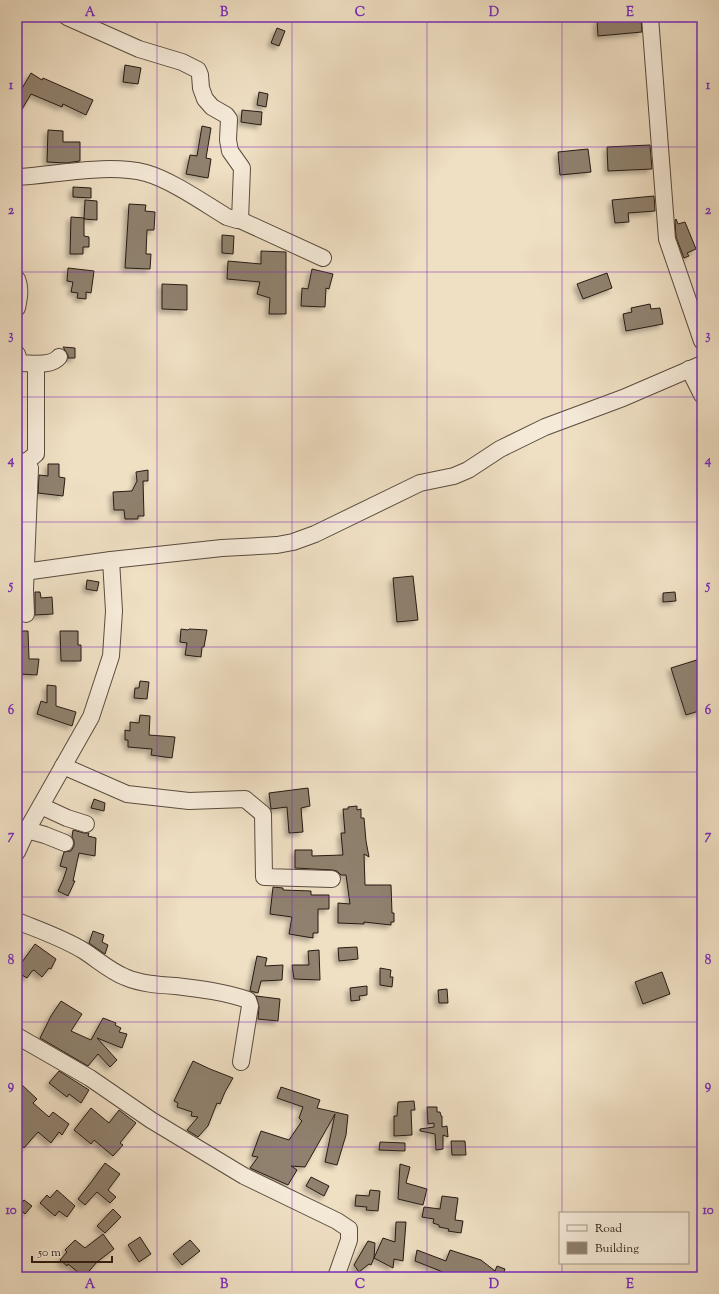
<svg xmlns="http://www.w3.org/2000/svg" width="719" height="1294" font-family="'Sorts Mill Goudy',serif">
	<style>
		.building { fill: #8f816e; stroke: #281b12; filter: url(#shadow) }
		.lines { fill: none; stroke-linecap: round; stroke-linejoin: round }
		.minor-casing { stroke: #5a4c3e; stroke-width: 18 }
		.minor { stroke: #f5ead8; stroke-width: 16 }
		.grid { fill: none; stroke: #7b2cbf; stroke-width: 1; stroke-opacity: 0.55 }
		.neatline { fill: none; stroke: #7b2cbf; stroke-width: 1.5 }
		.grid-label { font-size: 13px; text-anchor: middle; font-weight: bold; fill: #7b2cbf }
	</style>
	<defs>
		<filter id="shadow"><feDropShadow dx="-3.5" dy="3.5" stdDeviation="2" flood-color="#0004"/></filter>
	</defs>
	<rect width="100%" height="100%" fill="#efdfc3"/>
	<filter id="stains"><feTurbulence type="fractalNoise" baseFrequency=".005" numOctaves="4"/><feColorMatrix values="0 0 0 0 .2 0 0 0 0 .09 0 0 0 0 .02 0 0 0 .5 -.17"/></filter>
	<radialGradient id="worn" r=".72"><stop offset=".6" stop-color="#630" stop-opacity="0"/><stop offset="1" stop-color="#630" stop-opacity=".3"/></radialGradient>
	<g class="building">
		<polygon points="641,17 642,32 598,36 597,20"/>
		<polygon points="277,28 285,31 279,46 271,43"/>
		<polygon points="125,65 141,68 138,84 123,82"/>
		<polygon points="31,73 42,80 43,78 93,100 86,115 63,104 62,107 31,94 17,118 17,97"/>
		<polygon points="259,92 268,94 266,107 257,105"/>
		<polygon points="242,110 262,112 261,125 241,122"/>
		<polygon points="202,126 211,128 206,158 211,159 208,178 186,174 190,155 197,156"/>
		<polygon points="48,130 63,131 63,142 80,142 80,161 66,163 47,162"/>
		<polygon points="650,145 652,169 608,171 607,147"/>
		<polygon points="588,149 591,172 560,175 558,152"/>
		<polygon points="73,187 91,188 91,198 73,197"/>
		<polygon points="654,196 655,211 628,213 629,222 615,223 612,200"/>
		<polygon points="85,200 97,201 97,220 84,219"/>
		<polygon points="129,204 146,205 145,211 155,212 154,230 147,230 146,254 151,254 150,269 125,268"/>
		<polygon points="71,217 84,218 84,236 89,237 89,247 83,247 83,254 70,254"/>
		<polygon points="676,219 678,224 685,222 696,249 687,253 689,256 684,258 676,237 675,220"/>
		<polygon points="222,235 234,236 233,254 222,253"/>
		<polygon points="261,251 286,252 286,314 269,314 270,298 257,294 260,282 227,279 228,261 261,264"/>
		<polygon points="68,268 94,271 91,293 86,292 86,299 77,298 78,293 71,292 73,282 67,281"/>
		<polygon points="312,269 333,274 329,289 326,288 325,307 301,306 302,288 308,289"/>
		<polygon points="607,273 612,288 583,299 577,284"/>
		<polygon points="162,284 187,285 187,310 162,309"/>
		<polygon points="650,304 651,309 660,308 663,324 626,331 623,314 632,312 631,308"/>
		<polygon points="63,347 75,348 75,358 68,358 68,355"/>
		<polygon points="48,464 59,464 59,477 65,478 63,496 38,493 39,475 48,476"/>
		<polygon points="148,470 148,481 143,481 144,516 138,516 138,519 125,519 124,510 114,510 113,492 132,491 137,481 136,472"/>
		<polygon points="413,576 418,620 397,622 393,578"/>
		<polygon points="87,580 99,582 97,591 86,589"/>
		<polygon points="35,592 40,592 41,598 52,597 53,614 35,615"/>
		<polygon points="675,592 676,601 663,602 663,593"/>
		<polygon points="181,629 188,630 189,629 207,630 204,647 202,647 201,657 185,655 187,643 180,642"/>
		<polygon points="22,631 28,631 29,659 39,659 37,675 19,674 21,646 17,646 17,632"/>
		<polygon points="60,631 78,631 78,645 81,645 81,661 61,661"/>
		<polygon points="700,659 702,663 702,710 686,715 671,668"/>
		<polygon points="140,681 149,682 147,699 134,698 135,688 139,688"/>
		<polygon points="47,685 56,686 56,706 76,712 72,726 37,714 41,701 47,703"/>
		<polygon points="140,715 150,716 149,735 175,737 172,758 151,755 152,749 128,747 128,740 125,740 125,730 130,731 130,722 139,723"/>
		<polygon points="308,788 310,806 301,808 303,832 289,833 287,807 271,809 269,793"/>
		<polygon points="94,799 105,803 104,811 91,808"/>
		<polygon points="357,806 357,810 361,809 361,818 364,818 366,841 369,857 364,854 365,885 391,885 392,913 394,913 394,922 391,922 391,925 364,922 364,924 338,923 338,903 350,904 346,875 341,875 337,871 332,870 295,868 295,850 312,850 312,856 343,855 341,833 345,833 343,809 348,809 348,807"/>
		<polygon points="73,830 84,833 89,833 88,836 96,838 95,856 79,853 73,881 75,881 68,896 58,891 63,880 67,868 60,866 64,852 71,851 74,846 74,841 72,837"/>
		<polygon points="273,887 283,888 283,890 311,891 311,895 329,895 329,909 318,909 318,933 313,933 313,938 289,934 292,917 270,914"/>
		<polygon points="93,931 104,935 102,942 108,945 105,954 89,943"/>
		<polygon points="35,944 56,959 51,969 49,968 42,977 34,970 32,971 27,978 17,972 17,969"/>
		<polygon points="357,947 358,959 339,961 338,948"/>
		<polygon points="319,950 320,980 294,979 292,965 309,965 308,951"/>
		<polygon points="257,956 267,958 265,966 283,965 282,980 261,981 258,993 250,991"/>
		<polygon points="380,968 391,970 390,977 393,977 392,987 380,985"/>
		<polygon points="662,972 670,994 643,1004 635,982"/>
		<polygon points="367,986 367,995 359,996 360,1000 351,1001 350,988"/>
		<polygon points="447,989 448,1003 439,1003 438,990"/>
		<polygon points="256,996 280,999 278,1021 258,1019 259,1007"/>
		<polygon points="61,1001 82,1014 71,1031 91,1040 103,1018 116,1023 115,1025 121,1028 119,1032 127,1034 122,1048 97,1038 117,1060 110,1067 98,1054 88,1066 40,1038 51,1016"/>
		<polygon points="193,1061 210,1069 233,1078 225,1092 220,1104 217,1103 208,1126 198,1137 187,1130 198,1117 191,1116 192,1112 177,1107 178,1103 174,1101"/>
		<polygon points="59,1071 89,1090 81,1103 69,1094 67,1097 49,1083"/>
		<polygon points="21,1084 37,1099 33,1103 49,1117 53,1112 69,1124 62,1135 59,1132 51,1143 38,1132 24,1148 17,1141 17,1089"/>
		<polygon points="281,1087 320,1100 317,1108 348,1115 346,1135 337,1165 325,1162 335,1114 305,1167 291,1166 297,1170 288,1185 250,1168 258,1157 252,1156 261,1131 289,1140 302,1121 299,1118 303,1107 277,1098"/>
		<polygon points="414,1101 415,1110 411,1110 412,1135 394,1136 394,1116 397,1116 398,1102"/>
		<polygon points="427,1107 437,1107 437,1112 440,1112 441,1116 442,1116 442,1127 447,1126 448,1137 443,1135 443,1149 436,1150 435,1134 420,1131 420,1129 434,1127 434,1123 428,1124"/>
		<polygon points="91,1108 109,1123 119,1110 136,1123 120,1143 123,1145 113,1156 94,1140 91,1144 74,1130"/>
		<polygon points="451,1141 465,1141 466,1155 452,1155"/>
		<polygon points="380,1142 405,1143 405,1151 379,1150"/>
		<polygon points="105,1163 120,1174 108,1190 116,1197 110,1203 97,1192 85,1205 78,1199 92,1181"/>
		<polygon points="400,1164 410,1167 406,1183 427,1189 423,1205 398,1199"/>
		<polygon points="311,1177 329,1186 324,1196 306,1186"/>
		<polygon points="57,1190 75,1206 67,1217 59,1211 55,1216 40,1203 47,1195 50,1198"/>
		<polygon points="370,1190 380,1191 378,1211 366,1210 367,1207 355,1206 356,1195 369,1196"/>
		<polygon points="442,1196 458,1198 455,1220 463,1221 461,1233 448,1231 449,1229 439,1227 439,1225 433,1223 434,1219 422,1217 424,1207 440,1209"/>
		<polygon points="24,1200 32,1206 25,1214 18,1207"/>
		<polygon points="113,1209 121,1217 105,1233 97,1226"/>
		<polygon points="396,1222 406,1222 403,1261 394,1259 393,1268 374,1258 371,1265 369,1264 359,1272 354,1265 368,1241 375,1243 374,1258 383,1238 395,1242"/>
		<polygon points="103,1234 114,1249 97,1262 84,1277 68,1264 67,1266 60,1260 67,1252 65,1250 75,1240 85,1248"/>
		<polygon points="140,1237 151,1254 139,1262 128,1245"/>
		<polygon points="190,1240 200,1251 182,1265 173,1254"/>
		<polygon points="417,1250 446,1261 450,1250 481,1260 495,1271 497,1266 505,1269 502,1277 454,1277 442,1273 443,1272 415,1261"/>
	</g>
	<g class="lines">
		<defs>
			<g id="minor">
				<polyline points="650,17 667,239 702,341"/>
				<path d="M 17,177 C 57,175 107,163 146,173 C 171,180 204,203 227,217 L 237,220 L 240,220 L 242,168 L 230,151 L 228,140 L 229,119 L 226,115 L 212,107 L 205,99 L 201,88 L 200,75 L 198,70 L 182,62 L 139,49 L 67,17"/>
				<polyline points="240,220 323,258"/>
				<path d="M 17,279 C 21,289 19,298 17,308"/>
				<path d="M 17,354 L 20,363 C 32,363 51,367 59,357"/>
				<polyline points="689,369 702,395"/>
				<polyline points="17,461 26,462 30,468 25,589 26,614"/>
				<polyline points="26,462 36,454 36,364"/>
				<polyline points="17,573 111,560 222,548 277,545 293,542 315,534 420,483 454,476 468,470 500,449 545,427 623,398 702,364"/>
				<polyline points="63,766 127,794 189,801 245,799 263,814 264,877 332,879"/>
				<polyline points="41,806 67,818 86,824"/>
				<polyline points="17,828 27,830 91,717 111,656 114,611 111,560"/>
				<polyline points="17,852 27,830 45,835 65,843"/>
				<path d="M 17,921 C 39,930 63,938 84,951 C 98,960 110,971 125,977 C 141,984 159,985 176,986 C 201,989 225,992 248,1000 L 250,1006 L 241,1062"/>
				<polyline points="17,1036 90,1078 151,1120 244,1176 337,1221 349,1229 349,1240 336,1277"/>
			</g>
		</defs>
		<use href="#minor" class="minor-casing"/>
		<use href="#minor" class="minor"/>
	</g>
	<path class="grid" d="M 157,17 L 157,1277M 292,17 L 292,1277M 427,17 L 427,1277M 562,17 L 562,1213M 17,147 L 702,147M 17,272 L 702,272M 17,397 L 702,397M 17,522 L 702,522M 17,647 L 702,647M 17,772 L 702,772M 17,897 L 702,897M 17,1022 L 702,1022M 17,1147 L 702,1147M 562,1263 L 562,1277"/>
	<rect width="719" height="1294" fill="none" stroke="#efdfc3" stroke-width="44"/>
	<rect x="559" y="1212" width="130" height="52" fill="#f5ead8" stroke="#a39789"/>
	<rect x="567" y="1225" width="20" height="6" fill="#f5ead8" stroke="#a39789"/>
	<text x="595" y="1232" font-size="12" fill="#281b12">Road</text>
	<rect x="567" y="1242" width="20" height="12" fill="#8f816e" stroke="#a39789"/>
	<text x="595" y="1252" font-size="12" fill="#281b12">Building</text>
	<path d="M32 1256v6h80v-6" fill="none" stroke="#281b12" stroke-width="2"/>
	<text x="38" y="1256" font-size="12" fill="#281b12" stroke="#f5ead8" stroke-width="3" paint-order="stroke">50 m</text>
	<rect x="22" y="22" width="675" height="1250" class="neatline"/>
	<g class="grid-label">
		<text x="90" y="16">A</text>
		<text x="224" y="16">B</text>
		<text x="360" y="16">C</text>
		<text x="494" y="16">D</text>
		<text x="630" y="16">E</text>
		<text x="11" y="89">1</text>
		<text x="708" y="89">1</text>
		<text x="11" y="214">2</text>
		<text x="708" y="214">2</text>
		<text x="11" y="339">3</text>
		<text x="708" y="339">3</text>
		<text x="11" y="464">4</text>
		<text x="708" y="464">4</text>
		<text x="11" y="589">5</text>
		<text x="708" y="589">5</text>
		<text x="11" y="714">6</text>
		<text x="708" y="714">6</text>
		<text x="11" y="839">7</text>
		<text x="708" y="839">7</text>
		<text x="11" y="964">8</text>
		<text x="708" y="964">8</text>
		<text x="11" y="1089">9</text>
		<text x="708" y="1089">9</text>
		<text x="11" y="1214">10</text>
		<text x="708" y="1214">10</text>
		<text x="90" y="1288">A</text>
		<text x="224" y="1288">B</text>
		<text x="360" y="1288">C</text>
		<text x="494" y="1288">D</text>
		<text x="630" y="1288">E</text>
	</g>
	<rect width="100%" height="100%" filter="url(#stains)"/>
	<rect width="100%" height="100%" fill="url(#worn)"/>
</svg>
